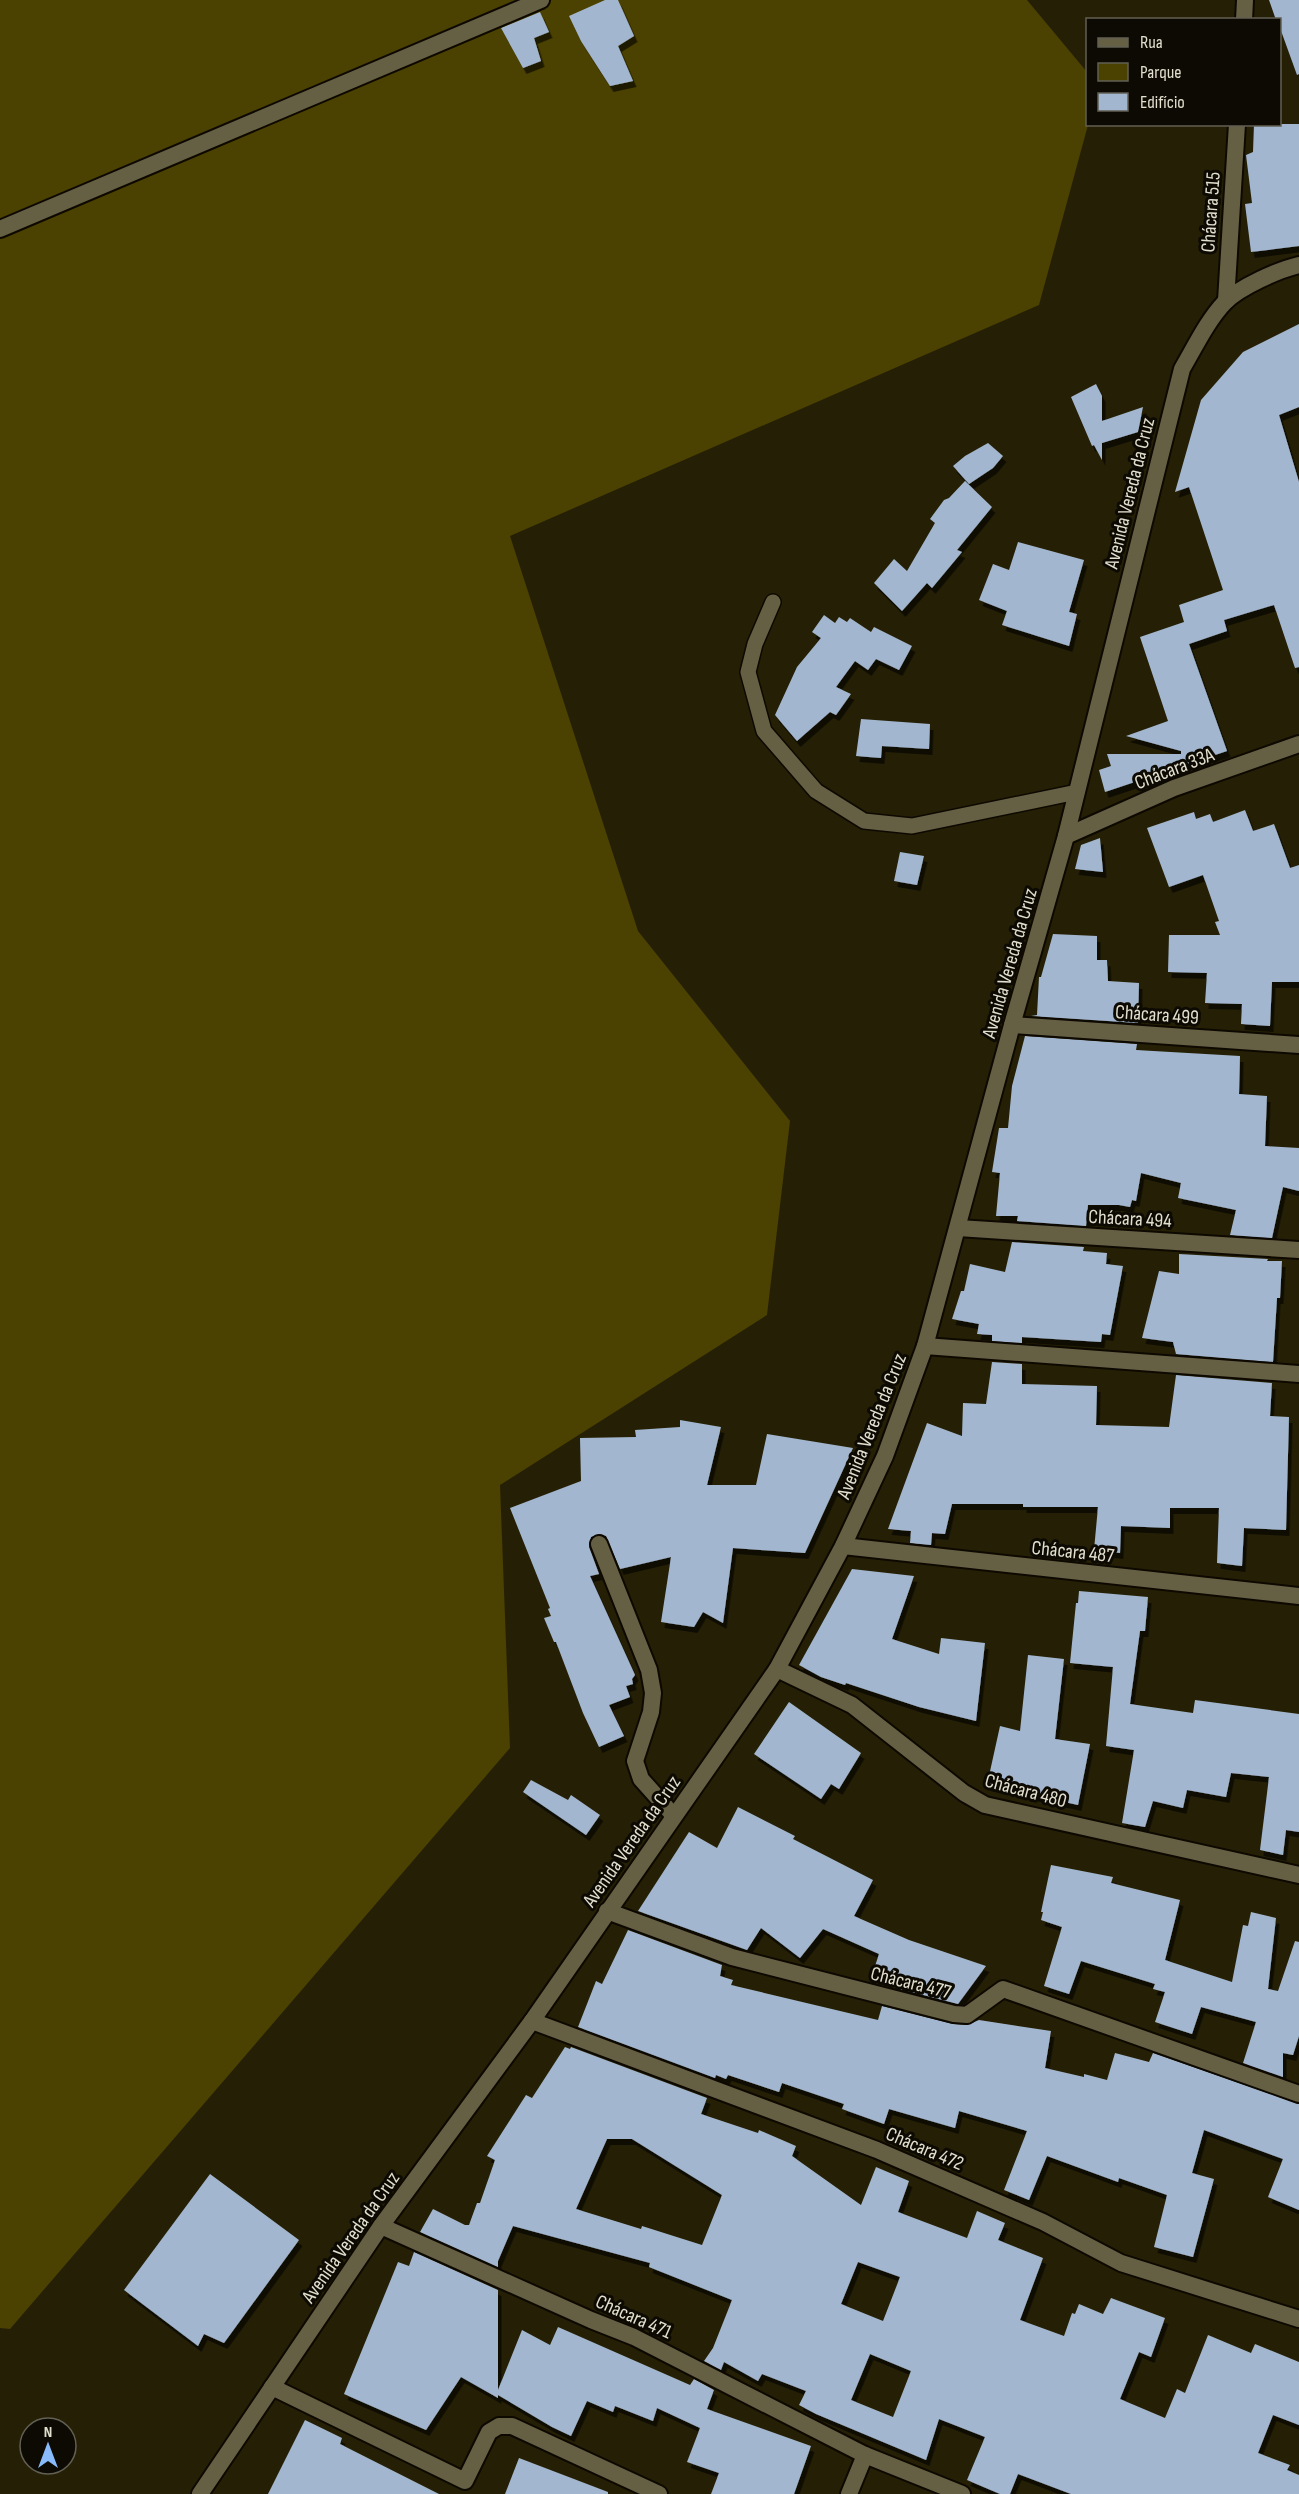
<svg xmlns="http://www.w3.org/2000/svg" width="1299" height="2494" font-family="'Sofia Sans Condensed',sans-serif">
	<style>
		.green { fill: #4b4100 }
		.building { fill: #a3b6cf; fill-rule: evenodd; filter: url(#shadow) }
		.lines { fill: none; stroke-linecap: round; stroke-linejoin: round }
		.service-casing { stroke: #0e0900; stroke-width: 18 }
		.minor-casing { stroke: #0e0900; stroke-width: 20 }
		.tertiary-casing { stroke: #0e0900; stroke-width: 20 }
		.service { stroke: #656044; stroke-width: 15 }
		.minor { stroke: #656044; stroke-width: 16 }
		.tertiary { stroke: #656044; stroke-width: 16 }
		.labels { text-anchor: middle; stroke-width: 6; stroke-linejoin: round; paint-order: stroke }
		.street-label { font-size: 20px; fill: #e2dfcf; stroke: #0c0a02 }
	</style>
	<defs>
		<filter id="shadow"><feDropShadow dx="3.5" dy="6" stdDeviation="0" flood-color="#0009"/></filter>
	</defs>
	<rect width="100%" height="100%" fill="#252005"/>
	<polygon class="green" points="0,0 1027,0 1087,72 1088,125 1039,305 510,536 638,931 790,1121 767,1315 500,1485 510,1748 10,2329 0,2328"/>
	<g class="building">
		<polygon points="605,0 618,0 634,36 618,46 633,81 610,86 581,41 569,16"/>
		<polygon points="1269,0 1299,0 1299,74 1297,75 1280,28 1280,20 1276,20"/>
		<polygon points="540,12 549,32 534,38 541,61 523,68 501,28"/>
		<polygon points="1254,124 1299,124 1299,246 1251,252 1245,204 1252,203 1246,155 1253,152"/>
		<polygon points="1299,324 1299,407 1279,415 1299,482 1299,667 1295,668 1274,605 1224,620 1227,631 1189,644 1227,751 1105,792 1099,770 1111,766 1107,754 1181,754 1181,751 1126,736 1168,721 1140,637 1184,622 1179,605 1223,590 1189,487 1175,492 1201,400 1243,352"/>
		<polygon points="1096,384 1102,396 1102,421 1143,407 1138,432 1102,443 1102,460 1094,445 1092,446 1071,397"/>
		<polygon points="988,443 1003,456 993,468 969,484 953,466 965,456"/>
		<polygon points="965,481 992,507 957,550 962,552 932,588 927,583 902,611 874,583 894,559 907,571 935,523 930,519 944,500 949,498"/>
		<polygon points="1018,542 1084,560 1069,612 1077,614 1069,646 1002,625 1007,611 979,600 993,564 1009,570"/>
		<polygon points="824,615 835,623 839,617 847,622 850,618 871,632 874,627 912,646 899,670 876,659 868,670 855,661 836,687 851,694 836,715 830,712 797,741 775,715 797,667 821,638 812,632"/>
		<polygon points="861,719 930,724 929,749 882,746 881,758 856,756"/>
		<polygon points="1245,810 1253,831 1274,824 1290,868 1299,865 1299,982 1272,982 1270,1026 1241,1024 1242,1004 1205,1003 1207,973 1168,972 1169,935 1220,935 1215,922 1219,921 1203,875 1169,887 1147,828 1194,812 1196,819 1210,814 1213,822"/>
		<polygon points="1100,838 1103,872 1075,869 1081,845"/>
		<polygon points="900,852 924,856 917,885 894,881"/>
		<polygon points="1053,934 1097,936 1097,960 1107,960 1108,981 1139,983 1138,1023 1031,1016 1037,1015 1039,977 1041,977"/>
		<polygon points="1025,1036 1137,1044 1136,1050 1240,1056 1239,1094 1267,1096 1265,1146 1299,1148 1299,1191 1283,1187 1272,1238 1230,1235 1236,1210 1178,1198 1181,1183 1141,1173 1136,1201 1132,1200 1130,1207 1119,1205 1088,1205 1086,1226 1017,1221 1018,1216 996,1216 1000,1173 992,1172 999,1128 1008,1128 1012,1086"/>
		<polygon points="1012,1242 1084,1247 1083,1251 1107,1253 1106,1264 1123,1266 1110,1335 1102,1334 1101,1342 1022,1337 1022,1343 992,1341 992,1335 977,1334 979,1324 952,1319 961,1291 964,1291 970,1264 1005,1272"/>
		<polygon points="1179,1254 1268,1259 1267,1261 1282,1261 1280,1298 1277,1298 1273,1362 1176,1354 1173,1342 1142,1338 1159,1271 1179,1274"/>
		<polygon points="992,1362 1022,1364 1022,1384 1097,1386 1096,1425 1169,1427 1176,1375 1272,1383 1270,1416 1289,1417 1286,1530 1244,1528 1242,1566 1217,1563 1219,1508 1170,1508 1170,1528 1121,1526 1120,1553 1094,1550 1098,1507 1023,1507 1023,1504 952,1504 945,1534 932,1533 931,1545 910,1543 911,1531 888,1529 927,1423 962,1436 963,1403 986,1404"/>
		<polygon points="680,1420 721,1427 707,1485 756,1485 767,1434 853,1448 805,1553 733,1548 723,1623 703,1612 694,1627 661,1622 671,1557 620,1569 606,1536 600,1534 591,1537 589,1547 599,1574 590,1576 635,1675 632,1679 633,1684 626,1686 630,1697 609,1705 624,1736 599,1747 583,1713 556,1642 554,1642 544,1618 551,1616 548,1609 550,1608 510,1508 581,1481 580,1438 636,1437 635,1430 680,1427"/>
		<polygon points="852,1569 914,1576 892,1639 939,1654 941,1638 985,1643 976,1721 919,1707 846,1683 845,1685 821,1677 799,1665"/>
		<polygon points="1079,1591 1148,1597 1145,1631 1140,1631 1130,1704 1193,1713 1195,1700 1299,1714 1299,1832 1286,1830 1283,1855 1260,1850 1269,1777 1231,1773 1226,1797 1187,1790 1183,1808 1153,1801 1145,1827 1122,1823 1134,1750 1106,1746 1113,1667 1070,1663 1076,1603 1078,1603"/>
		<polygon points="1028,1655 1064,1659 1055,1739 1090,1744 1078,1805 987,1785 1000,1726 1020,1731"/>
		<polygon points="789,1702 861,1753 839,1789 831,1784 821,1799 754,1754"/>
		<polygon points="531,1780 568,1800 571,1795 600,1815 586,1835 523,1792"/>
		<polygon points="738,1807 795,1836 793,1839 873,1880 854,1916 909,1940 986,1966 958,2004 889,1986 895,1979 874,1969 879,1954 823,1929 800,1958 761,1928 747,1950 638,1911 689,1832 717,1848"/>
		<polygon points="1051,1865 1113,1877 1111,1883 1180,1900 1165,1960 1232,1982 1243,1925 1248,1926 1251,1912 1276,1918 1268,1989 1278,1991 1295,1941 1299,1942 1299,2036 1293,2055 1283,2053 1283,2077 1243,2063 1256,2022 1201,2007 1192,2034 1155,2022 1165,1992 1153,1989 1155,1984 1081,1961 1069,1994 1044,1986 1062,1927 1041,1920 1043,1912 1041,1912"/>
		<polygon points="628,1930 722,1965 720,1976 733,1980 731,1985 878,2020 882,2006 953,2024 967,2025 979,2020 1051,2031 1045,2068 1084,2077 1084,2074 1107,2080 1115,2053 1149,2062 1153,2053 1299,2104 1299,2210 1268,2197 1283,2159 1204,2130 1192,2173 1214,2179 1193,2257 1154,2247 1167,2195 1119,2178 1118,2182 1047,2156 1029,2200 1004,2190 1027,2131 959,2111 955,2128 889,2109 884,2124 842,2109 844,2104 782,2083 779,2092 728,2075 726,2079 716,2075 715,2078 578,2027 596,1981 602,1984"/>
		<path d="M 565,2047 L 570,2049 L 571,2047 L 707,2098 L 701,2114 L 758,2133 L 759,2130 L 796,2146 L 792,2156 L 861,2205 L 876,2167 L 909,2181 L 898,2212 L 967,2238 L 977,2211 L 1005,2223 L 998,2240 L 1043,2258 L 1020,2320 L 1064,2336 L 1072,2313 L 1075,2314 L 1079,2304 L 1103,2314 L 1111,2298 L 1165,2318 L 1151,2357 L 1139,2352 L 1120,2399 L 1165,2418 L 1177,2389 L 1185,2393 L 1208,2335 L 1251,2353 L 1255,2344 L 1299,2362 L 1299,2425 L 1273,2415 L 1258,2453 L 1290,2465 L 1287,2470 L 1299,2475 L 1299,2494 L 1071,2494 L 1018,2474 L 1010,2494 L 1000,2494 L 967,2480 L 985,2437 L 939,2419 L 926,2460 L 816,2414 L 799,2405 L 806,2391 L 762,2374 L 758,2381 L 724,2362 L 721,2370 L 704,2361 L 713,2348 L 732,2300 L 649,2267 L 650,2263 L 513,2226 L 498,2261 L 498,2267 L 420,2232 L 433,2209 L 465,2225 L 469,2225 L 477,2203 L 480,2203 L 495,2160 L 487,2156 L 526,2095 L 532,2098 ZM 607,2139 L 632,2139 L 722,2195 L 702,2245 L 642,2226 L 641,2229 L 576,2209 ZM 858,2262 L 900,2277 L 883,2321 L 841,2304 ZM 870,2354 L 911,2371 L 893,2417 L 851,2400 Z"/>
		<polygon points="210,2174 299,2240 224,2343 204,2334 198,2346 124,2290"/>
		<polygon points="414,2252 498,2290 498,2390 522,2330 550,2345 558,2327 690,2385 694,2379 714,2390 707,2409 811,2446 794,2494 711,2494 719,2473 687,2462 700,2428 657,2408 653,2421 615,2406 613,2412 587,2401 571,2436 552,2427 498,2395 498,2398 461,2377 426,2430 344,2394 398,2262 409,2266"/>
		<polygon points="305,2420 342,2438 340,2444 439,2494 268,2494"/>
		<polygon points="519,2458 608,2492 608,2494 505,2494"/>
	</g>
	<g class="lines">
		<defs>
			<polyline id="service" points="773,602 755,644 748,672 764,731 816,791 864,821 912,826 1077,792"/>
			<g id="minor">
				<polyline points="1244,20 1245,0"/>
				<polyline points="1226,301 1237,124"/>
				<polyline points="1066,836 1174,788 1299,744"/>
				<polyline points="1012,1025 1299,1045"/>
				<polyline points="958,1228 1299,1250"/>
				<polyline points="925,1346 1299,1374"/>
				<polyline points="599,1544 649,1670 653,1693 651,1712 635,1761 641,1779 674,1816"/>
				<polyline points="843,1546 1299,1596"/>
				<polyline points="777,1669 852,1705 964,1793 985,1805 1299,1875"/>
				<polyline points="607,1911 732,1957 954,2014 967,2015 1003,1989 1299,2094"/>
				<polyline points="532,2021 877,2150 1043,2222 1121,2263 1299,2319"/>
				<polyline points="381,2226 591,2320 634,2337 865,2455 962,2494"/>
				<polyline points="272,2387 465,2481 489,2432 499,2426 512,2426 659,2494"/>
				<polyline points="849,2494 865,2455"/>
			</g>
			<g id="tertiary">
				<polyline points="0,229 541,0"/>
				<path d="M 200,2494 L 381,2226 L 532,2021 L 777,1669 L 843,1546 L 885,1456 L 925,1346 L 1012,1025 L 1066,836 L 1182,369 C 1195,347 1207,321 1225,302 C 1240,287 1278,270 1299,265"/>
			</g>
		</defs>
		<use href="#service" class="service-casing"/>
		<use href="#minor" class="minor-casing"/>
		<use href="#tertiary" class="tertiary-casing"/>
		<use href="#service" class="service"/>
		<use href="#minor" class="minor"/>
		<use href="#tertiary" class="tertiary"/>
	</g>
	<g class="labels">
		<g class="street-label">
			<text transform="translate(1210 212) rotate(-86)" y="7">Chácara 515</text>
			<text transform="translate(1129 493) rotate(-76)" y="7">Avenida Vereda da Cruz</text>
			<text transform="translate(1174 768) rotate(-21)" y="7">Chácara 33A</text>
			<text transform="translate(1009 963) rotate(-74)" y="7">Avenida Vereda da Cruz</text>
			<text transform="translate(1157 1014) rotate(4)" y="7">Chácara 499</text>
			<text transform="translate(1130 1218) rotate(3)" y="7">Chácara 494</text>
			<text transform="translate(871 1426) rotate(-68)" y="7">Avenida Vereda da Cruz</text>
			<text transform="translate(1073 1551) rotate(6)" y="7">Chácara 487</text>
			<text transform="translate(1026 1790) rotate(15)" y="7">Chácara 480</text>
			<text transform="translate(631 1841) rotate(-55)" y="7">Avenida Vereda da Cruz</text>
			<text transform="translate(911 1982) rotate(14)" y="7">Chácara 477</text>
			<text transform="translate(925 2148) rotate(23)" y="7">Chácara 472</text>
			<text transform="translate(350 2237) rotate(-55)" y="7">Avenida Vereda da Cruz</text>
			<text transform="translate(634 2316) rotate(24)" y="7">Chácara 471</text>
		</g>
	</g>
	<rect x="1086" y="18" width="195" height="108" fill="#0c0a02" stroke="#625f54" stroke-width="1.5"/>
	<rect x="1098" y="38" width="30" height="9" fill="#656044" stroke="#625f54" stroke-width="1.5"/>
	<text x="1140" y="48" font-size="18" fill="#e2dfcf">Rua</text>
	<rect x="1098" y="63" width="30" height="18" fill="#4b4100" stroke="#625f54" stroke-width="1.5"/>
	<text x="1140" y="78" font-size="18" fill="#e2dfcf">Parque</text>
	<rect x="1098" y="93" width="30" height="18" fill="#a3b6cf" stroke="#625f54" stroke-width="1.5"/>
	<text x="1140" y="108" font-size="18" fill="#e2dfcf">Edifício</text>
	<g transform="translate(48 2446)"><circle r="28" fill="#0c0a02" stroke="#625f54" stroke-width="1.5"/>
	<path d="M0-4.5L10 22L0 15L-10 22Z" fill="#89bafc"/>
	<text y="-9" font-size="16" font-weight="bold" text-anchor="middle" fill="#e2dfcf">N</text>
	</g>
</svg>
